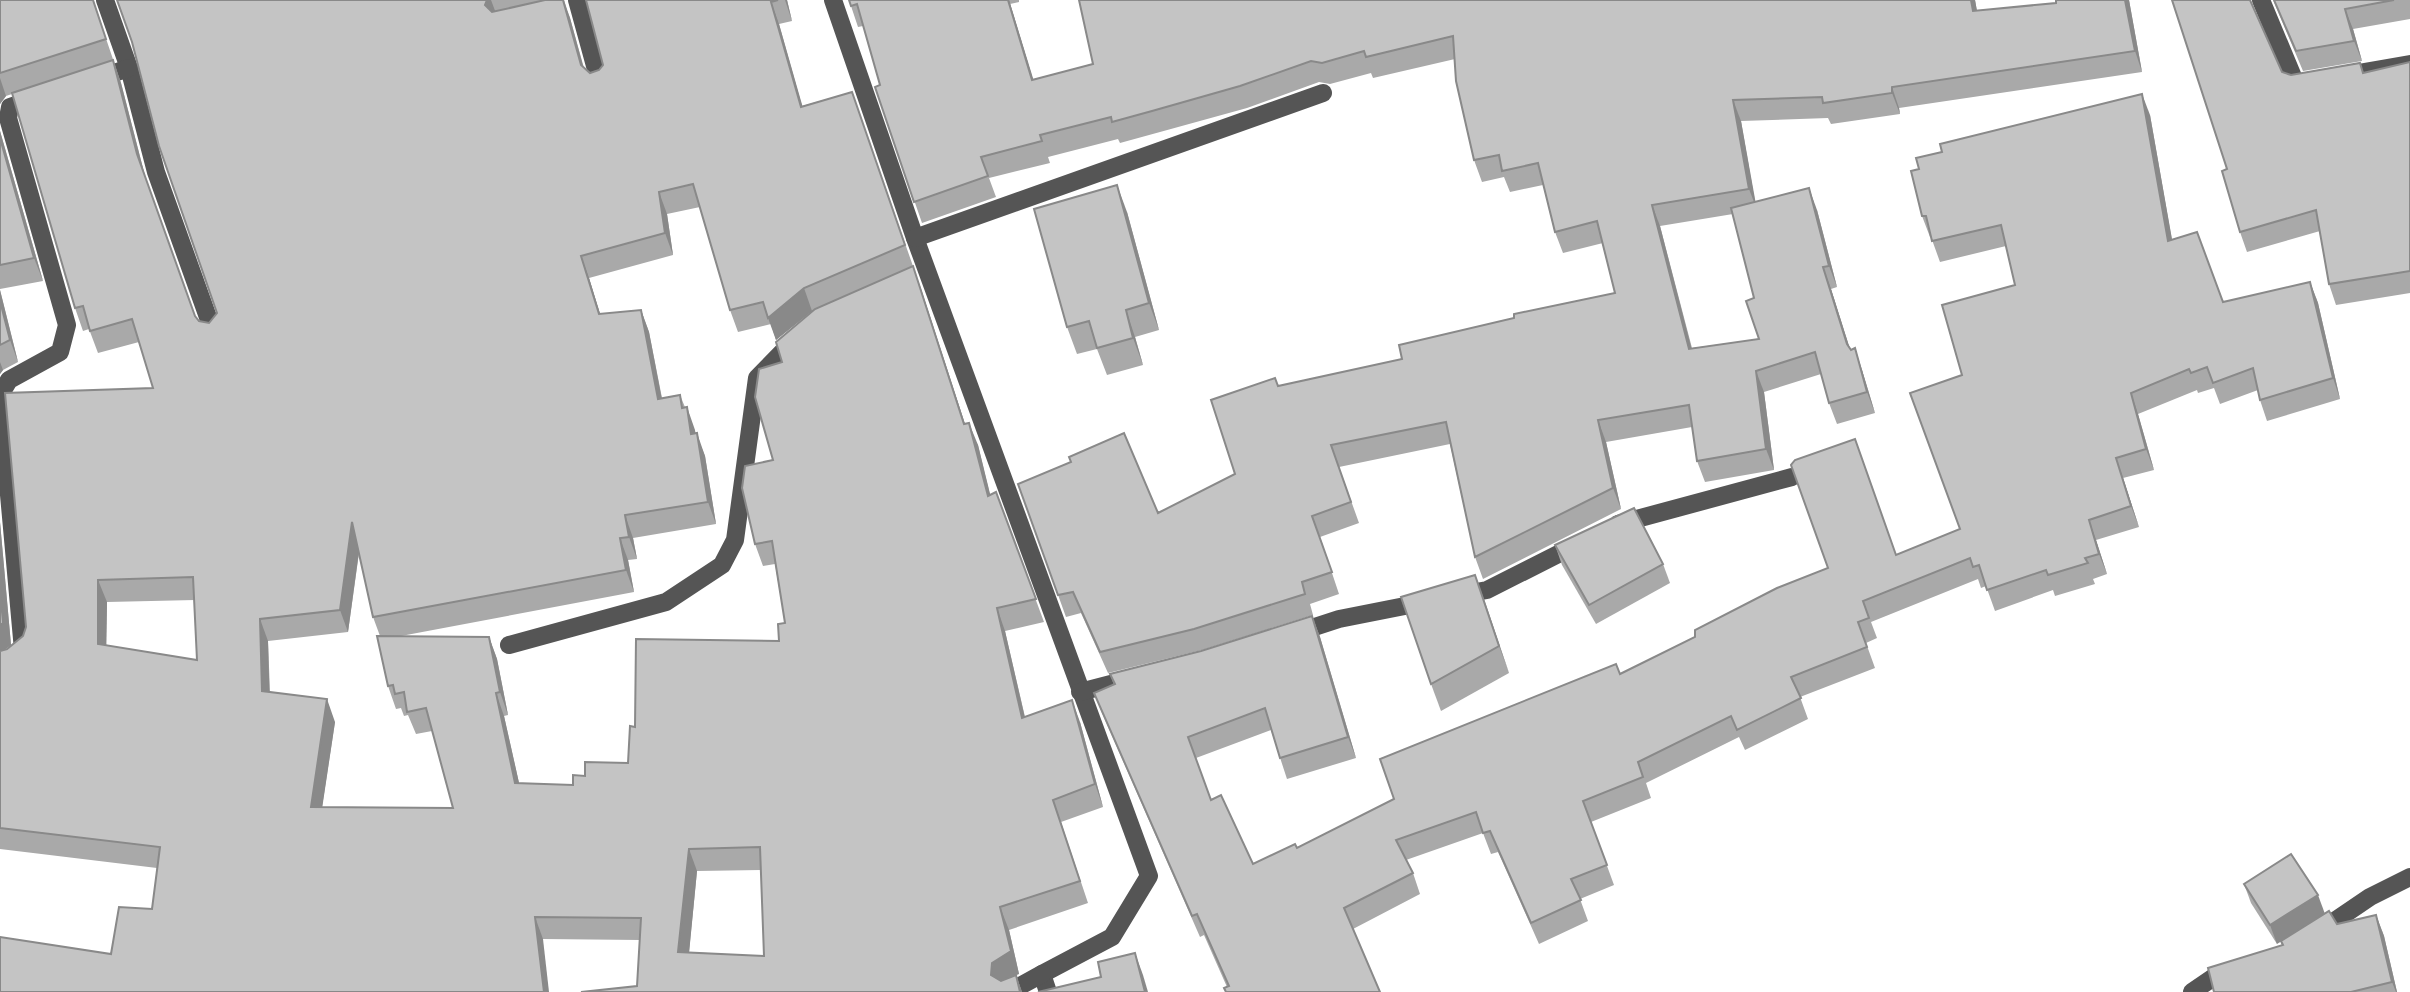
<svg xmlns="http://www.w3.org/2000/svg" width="2410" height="992" font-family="'Source Sans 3',sans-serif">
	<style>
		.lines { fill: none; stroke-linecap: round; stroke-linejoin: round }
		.minor { stroke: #555; stroke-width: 18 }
		.wall { fill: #a9a9a9; fill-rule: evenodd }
		.shaded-wall { fill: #898989 }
		.building { fill: #c4c4c4; stroke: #898989; stroke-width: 2; fill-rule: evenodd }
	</style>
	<rect width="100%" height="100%" fill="#fff"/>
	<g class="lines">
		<g class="minor">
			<polyline points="105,0 129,68 156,172 214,334"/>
			<polyline points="577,0 600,84"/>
			<polyline points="833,0 915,238 1149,876 1112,937 1042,974 1048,992"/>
			<polyline points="2261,0 2296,84 2307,83"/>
			<polyline points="2341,76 2410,64"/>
			<polyline points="96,79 129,68"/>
			<polyline points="915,238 1323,93"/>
			<polyline points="1618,524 1792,477"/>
			<polyline points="1460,595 1487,590 1578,544"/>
			<polyline points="1293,634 1339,619 1425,602"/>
			<polyline points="509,645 666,602 722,565 735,540 757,378 797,337"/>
			<polyline points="0,664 8,663 23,650 0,395 9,380 60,352 67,325 8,118 10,107 36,98"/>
			<polyline points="1080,692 1134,678"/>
			<polyline points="2317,933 2370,897 2410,877"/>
			<polyline points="1009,992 1042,974"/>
			<polyline points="2192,992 2214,977 2232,973"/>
		</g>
	</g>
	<g class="wall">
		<path d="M 0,0 L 94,3 L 121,83 L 145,176 L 195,316 L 199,321 L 209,323 L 217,313 L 132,42 L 117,0 L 564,0 L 570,18 L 584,68 L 590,73 L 599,70 L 603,65 L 586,0 L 787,0 L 792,21 L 779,24 L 802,106 L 852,92 L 921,289 L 965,424 L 978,445 L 990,495 L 996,492 L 1044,622 L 1005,631 L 1025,717 L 1080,722 L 1103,807 L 1061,822 L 1088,903 L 1009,930 L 1019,974 L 1016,975 L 1022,992 L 581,992 L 637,986 L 640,940 L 543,939 L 111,954 L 152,909 L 157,868 L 0,849 L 0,522 L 11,645 L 4,650 L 7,649 L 23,636 L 153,388 L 139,342 L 98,353 L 89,329 L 83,331 L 75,308 L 12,94 L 6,96 L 0,104 ZM 700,207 L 730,310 L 738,332 L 771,324 L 776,340 L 812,311 L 773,460 L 755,544 L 763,566 L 775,564 L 785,623 L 779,641 L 635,727 L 628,763 L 585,776 L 573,785 L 519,783 L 504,716 L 508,715 L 497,659 L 489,637 L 401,636 L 634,592 L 628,560 L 637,559 L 633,538 L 716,524 L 705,456 L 680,395 L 662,398 L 649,332 L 641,310 L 600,314 L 589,278 L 673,255 L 667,214 ZM 359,553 L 373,617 L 380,636 L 388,686 L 396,709 L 401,708 L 404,716 L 408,715 L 416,734 L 432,731 L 453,808 L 322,807 L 335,722 L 270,692 L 268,641 L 348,632 ZM 195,600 L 197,660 L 106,646 L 107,602 ZM 761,870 L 764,956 L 689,952 L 697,871 Z"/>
		<path d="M 849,0 L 1019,0 L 1019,2 L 1010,4 L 1033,80 L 1093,64 L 1079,0 L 1975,0 L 1977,11 L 2129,0 L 2142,72 L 1899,108 L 1900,114 L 1831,124 L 1828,118 L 1741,121 L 1755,202 L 1817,210 L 1837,287 L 1831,289 L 1849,346 L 1862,370 L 1875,413 L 1837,424 L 1829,403 L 1821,374 L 1764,392 L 1774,470 L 1705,482 L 1697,461 L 1692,427 L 1606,442 L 1621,509 L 1483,579 L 1475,557 L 1450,444 L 1339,467 L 1359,523 L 1320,537 L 1339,594 L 1310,604 L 1313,615 L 1202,650 L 1108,673 L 1081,613 L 1066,617 L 1018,484 L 1158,513 L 1235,474 L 1278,386 L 1402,359 L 1615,293 L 1603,243 L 1563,253 L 1555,232 L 1543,185 L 1510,192 L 1504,177 L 1482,182 L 1474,160 L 1455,59 L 1373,78 L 1371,73 L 1330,84 L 1319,82 L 1247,108 L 1160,132 L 1120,143 L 1118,139 L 1048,157 L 1050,163 L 989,178 L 996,197 L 922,223 L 875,87 L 880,85 L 863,26 L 858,27 ZM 1733,214 L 1754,298 L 1759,339 L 1692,348 L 1660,226 Z"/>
		<polygon points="2273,0 2410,0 2410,19 2353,29 2362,61 2303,71"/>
		<polygon points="2251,2 2282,72 2291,75 2364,73 2410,62 2410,293 2336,305 2329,284 2320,231 2247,252 2240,232 2227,169"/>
		<polygon points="2150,115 2172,240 2223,302 2310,282 2318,303 2340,399 2267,421 2260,400 2258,390 2220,404 2214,388 2198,393 2197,390 2138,414 2154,470 2123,478 2139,527 2096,540 2107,574 2093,579 2095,584 2055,596 2053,590 1995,611 1986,586 1981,588 1978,579 1871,622 1877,638 1866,643 1875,668 1800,697 1808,719 1745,750 1739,737 1646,783 1651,798 1591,822 1614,885 1580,899 1588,921 1539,944 1498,852 1491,854 1483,833 1406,860 1413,873 1420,894 1353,929 1227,987 1204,935 1200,937 1102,713 1094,693 1114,685 1110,674 1201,651 1312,616 1320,637 1356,758 1287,779 1271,730 1196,758 1211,800 1253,864 1297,848 1394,799 1620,674 1897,555 1960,529 1962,375 2015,285 2006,246 1940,262 1931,237 1930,237 1922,216"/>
		<polygon points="0,131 43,281 0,289"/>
		<polygon points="1127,212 1159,330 1135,337 1143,365 1107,375 1097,349 1077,354 1067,327"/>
		<polygon points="0,290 18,362 3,370 0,374"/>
		<polygon points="1555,545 1663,564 1670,583 1596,624 1562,565"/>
		<polygon points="1475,575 1509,673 1441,711 1431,684"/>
		<polygon points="2291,854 2277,944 2251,903 2244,884"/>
		<polygon points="2376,915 2384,936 2397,992 2214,992 2282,946 2281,941 2337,924"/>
	</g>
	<g class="shaded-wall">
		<polygon points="487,0 491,0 497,16 485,5"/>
		<polygon points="563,0 570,18 589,88 581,65"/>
		<polygon points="785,0 787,0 792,21"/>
		<polygon points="1008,0 1009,0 1040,101 1032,80"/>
		<polygon points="1971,0 1975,0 1981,33 1973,11"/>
		<polygon points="2125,0 2129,0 2142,72 2135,51"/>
		<polygon points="771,2 779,24 809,129 801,107"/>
		<polygon points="2345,9 2353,29 2362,61 2354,41"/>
		<polygon points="113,60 121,83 145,176 137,154"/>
		<polygon points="0,78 6,96 0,104"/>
		<polygon points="1892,87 1899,108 1900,114 1892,93"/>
		<polygon points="2142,94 2150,115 2176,262 2168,241"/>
		<polygon points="1733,100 1741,121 1757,210 1749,189"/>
		<polygon points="0,131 43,281 34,258 0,138"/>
		<polygon points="1117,185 1127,212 1159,330 1149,303"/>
		<polygon points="1809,188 1817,210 1837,287 1829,266"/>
		<polygon points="659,192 667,214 673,255 665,233"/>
		<polygon points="1652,205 1660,226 1697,370 1689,349"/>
		<polygon points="581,256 589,278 607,336 599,314"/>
		<polygon points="913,266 921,289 972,446 964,424"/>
		<polygon points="1823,267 1831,289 1855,365 1847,344"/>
		<polygon points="2310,282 2318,303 2340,399 2333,378"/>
		<polygon points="804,288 812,311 776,340 768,318"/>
		<polygon points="0,290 18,362 10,340 0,301"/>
		<polygon points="641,310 649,332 666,421 658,399"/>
		<polygon points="1126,310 1135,337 1143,365 1133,338"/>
		<polygon points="1855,348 1862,370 1875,413 1867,392"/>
		<polygon points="0,362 3,370 0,374"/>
		<polygon points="1756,371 1764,392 1774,470 1766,449"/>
		<polygon points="2131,393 2138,414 2154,470 2146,449"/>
		<polygon points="687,407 695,430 699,457 691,434"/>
		<polygon points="1598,420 1606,442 1621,509 1613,488"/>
		<polygon points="969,423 978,445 996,518 988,496"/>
		<polygon points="697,433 705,456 716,524 708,502"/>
		<polygon points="2116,458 2123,478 2139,527 2131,506"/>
		<polygon points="625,515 633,538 637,559 629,537"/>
		<polygon points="2089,520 2096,540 2107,574 2099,554"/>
		<polygon points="0,522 11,645 0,653"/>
		<polygon points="352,522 360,544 348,632 340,610"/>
		<polygon points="620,538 628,560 634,592 626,570"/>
		<polygon points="1475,575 1485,602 1509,673 1499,646"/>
		<polygon points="98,580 107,602 106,667 98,644"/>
		<polygon points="997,608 1005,631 1030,740 1022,718"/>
		<polygon points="1312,616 1320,637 1356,758 1348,737"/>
		<polygon points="260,619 268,641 270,713 262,691"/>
		<polygon points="489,637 497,659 508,715 500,692"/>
		<polygon points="496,693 504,716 524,805 515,783"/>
		<polygon points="327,699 335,722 319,829 311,807"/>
		<polygon points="1072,700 1080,722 1103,807 1095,784"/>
		<polygon points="689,849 697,871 687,974 678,952"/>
		<polygon points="2318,895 2325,914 2277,944 2270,925"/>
		<polygon points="1000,907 1009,930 1019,974 1016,975 1022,992 1020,992 991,975"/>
		<polygon points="2376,915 2384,936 2397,992 2396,992 2392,982"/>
		<polygon points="535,917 543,939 549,992 544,992"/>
		<polygon points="1135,953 1143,975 1148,992 1145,992"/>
	</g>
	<g class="building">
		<polygon points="0,0 93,0 106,39 0,73"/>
		<path d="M 117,0 L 487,0 L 485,5 L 492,12 L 545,0 L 563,0 L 581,65 L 590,73 L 599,70 L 603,65 L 586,0 L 778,0 L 771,2 L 801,107 L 852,92 L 905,245 L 804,288 L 768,318 L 763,302 L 730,310 L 693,184 L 659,192 L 665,233 L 581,256 L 599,314 L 641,310 L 658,399 L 680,395 L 682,408 L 687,407 L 691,434 L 697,433 L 708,502 L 625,515 L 629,537 L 620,538 L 626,570 L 373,617 L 352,522 L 340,610 L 260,619 L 262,691 L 327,699 L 311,807 L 453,808 L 426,708 L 407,712 L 404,692 L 395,694 L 393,685 L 388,686 L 377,636 L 489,637 L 500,692 L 496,693 L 515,783 L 573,785 L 573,775 L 585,776 L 585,762 L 628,763 L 630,726 L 635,727 L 636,639 L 779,641 L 778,624 L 785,623 L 772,541 L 755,544 L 742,488 L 745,466 L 773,460 L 755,397 L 759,369 L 782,362 L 776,342 L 815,309 L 913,266 L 964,424 L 969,423 L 988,496 L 996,492 L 1036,599 L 997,608 L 1022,718 L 1072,700 L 1095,784 L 1053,800 L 1080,881 L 1000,907 L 1011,951 L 992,963 L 991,975 L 1001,981 L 1016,975 L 1020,992 L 581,992 L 637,986 L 641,918 L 535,917 L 544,992 L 0,992 L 0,937 L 111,954 L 119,907 L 152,909 L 160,847 L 0,828 L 0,651 L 7,649 L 23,636 L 26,627 L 5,393 L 153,388 L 132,319 L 90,331 L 83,306 L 75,308 L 12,93 L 113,60 L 137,154 L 195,316 L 199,321 L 209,323 L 217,313 L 159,146 L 132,42 ZM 193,577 L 197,660 L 98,644 L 98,580 ZM 760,847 L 764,956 L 678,952 L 689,849 Z"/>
		<polygon points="849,0 1008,0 1032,80 1093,64 1079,0 1971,0 1973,11 2056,3 2056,0 2125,0 2135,51 1892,87 1892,93 1823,103 1822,97 1733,100 1749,189 1652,205 1689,349 1759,339 1746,301 1754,298 1731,208 1809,188 1829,266 1823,267 1847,344 1851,350 1855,348 1867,392 1829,403 1815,352 1756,371 1766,449 1697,461 1689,405 1598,420 1613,488 1475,557 1446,422 1331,445 1351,502 1312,516 1332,572 1302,582 1305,594 1194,629 1100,652 1073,592 1058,595 1018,484 1071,462 1069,457 1124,433 1158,513 1235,474 1211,400 1275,378 1278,386 1402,359 1399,345 1514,318 1514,314 1615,293 1597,221 1555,232 1538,163 1502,171 1499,155 1474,160 1456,81 1453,36 1366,57 1364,51 1322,63 1311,61 1240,86 1152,111 1112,122 1111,117 1040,135 1042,141 981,157 988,176 914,202 875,87 880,85 857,4 851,6"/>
		<polygon points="2172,0 2250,0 2282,72 2291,75 2360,63 2363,73 2410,62 2410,271 2329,284 2316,210 2240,232 2222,171 2227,169"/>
		<polygon points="2274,0 2394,0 2345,9 2354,41 2296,51"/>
		<polygon points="2142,94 2168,241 2197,232 2223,302 2310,282 2333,378 2260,400 2253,368 2213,383 2207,367 2191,373 2189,369 2131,393 2146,449 2116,458 2131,506 2089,520 2099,554 2085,558 2088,563 2048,575 2046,570 1987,590 1979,565 1973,567 1970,558 1863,601 1869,618 1858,622 1867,647 1791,677 1801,698 1737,730 1731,716 1638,762 1643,777 1583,801 1607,865 1571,879 1581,900 1531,923 1490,831 1483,833 1476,812 1396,840 1413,873 1344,908 1380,992 1226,992 1224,988 1229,986 1197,914 1192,916 1094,693 1115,684 1110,674 1201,651 1312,616 1348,737 1280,758 1265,708 1188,737 1211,800 1221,795 1253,864 1295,844 1297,848 1394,799 1380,759 1616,664 1620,674 1695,637 1695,630 1777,588 1828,568 1791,465 1795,460 1855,439 1896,555 1960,529 1910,393 1962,375 1942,305 2015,285 2001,225 1932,241 1926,216 1922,216 1911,171 1919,169 1916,158 1942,152 1940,144"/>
		<polygon points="0,138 34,258 0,265"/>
		<polygon points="1117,185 1149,303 1126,310 1133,338 1097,348 1089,321 1067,327 1034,209"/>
		<polygon points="0,301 10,340 0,345"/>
		<polygon points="1634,508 1663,564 1589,605 1555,545"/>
		<polygon points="1475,575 1499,646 1431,684 1401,597"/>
		<polygon points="0,589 3,623 0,625"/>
		<polygon points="2291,854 2318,895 2270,925 2244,884"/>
		<polygon points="2329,911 2337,924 2376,915 2392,982 2351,992 2214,992 2208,968 2283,945 2281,941"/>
		<polygon points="1135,953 1145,992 1038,992 1101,977 1098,962"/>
	</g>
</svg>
